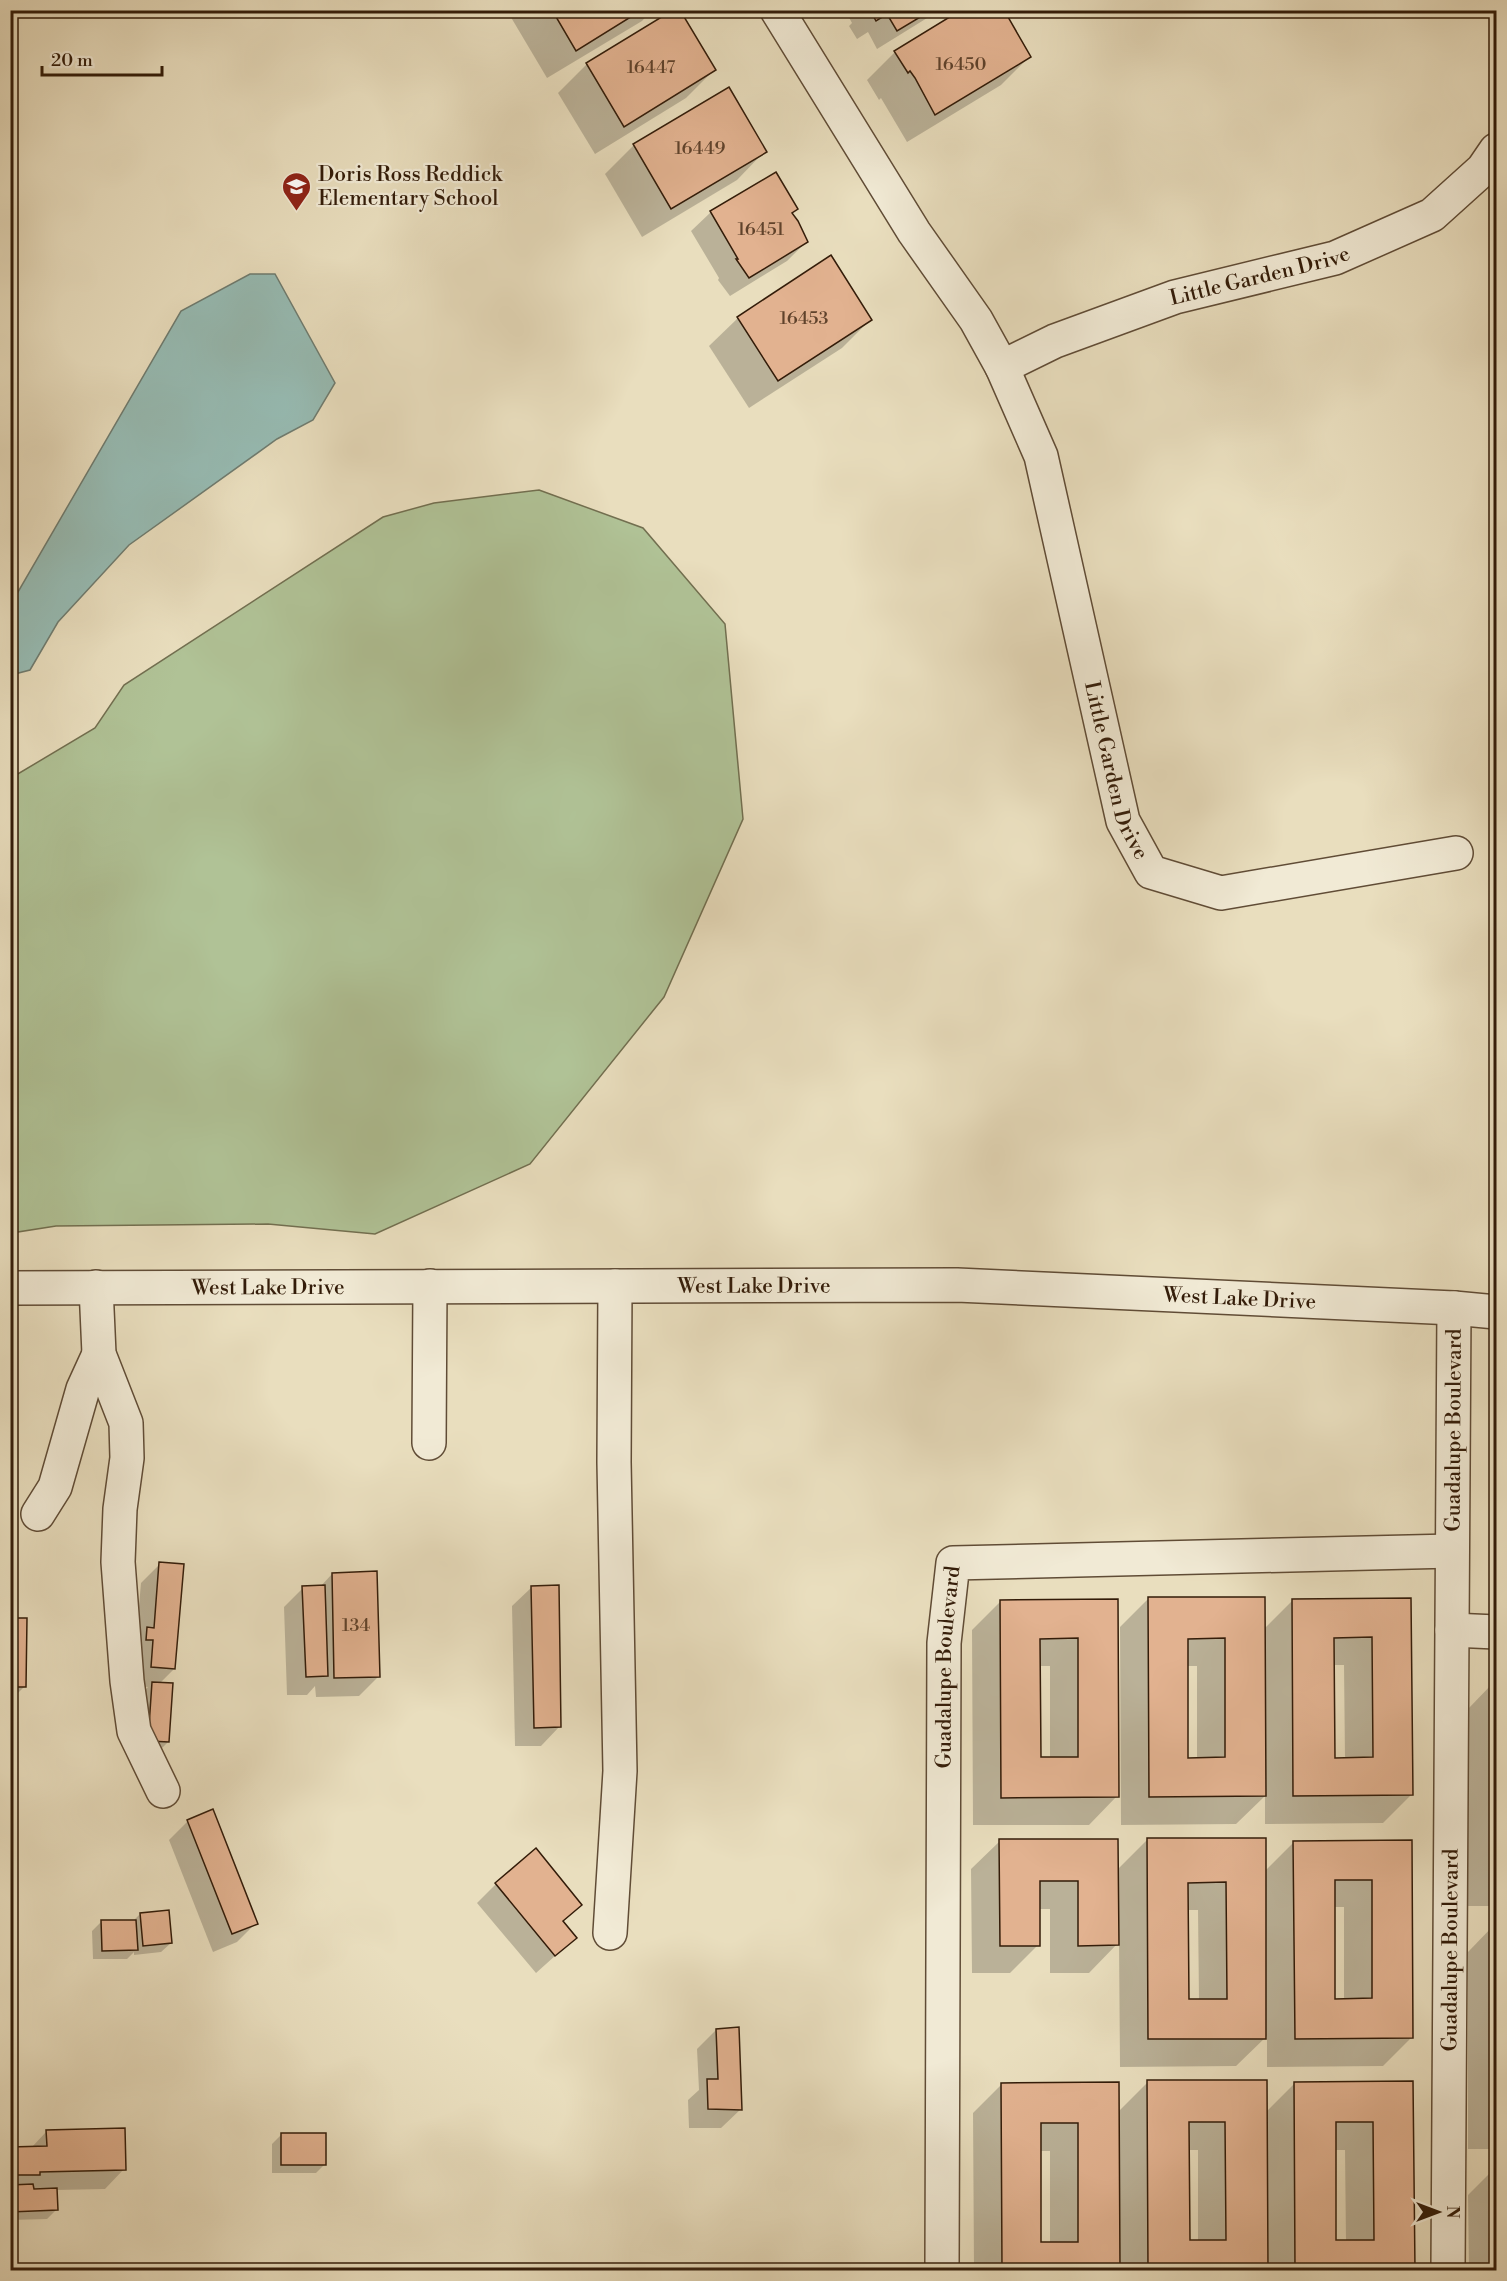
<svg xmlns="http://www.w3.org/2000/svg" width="1507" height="2281" font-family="'Libre Bodoni',serif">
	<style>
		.green { fill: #b0c296; stroke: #726f50; stroke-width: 1.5 }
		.water { fill: #97bcb4; stroke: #6f7c70; stroke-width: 1.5 }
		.shadow { fill: #0003; fill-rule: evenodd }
		.building { fill: #e2b290; stroke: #331c09; stroke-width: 1.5; fill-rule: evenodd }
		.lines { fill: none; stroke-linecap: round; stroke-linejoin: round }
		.minor-casing { stroke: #604c36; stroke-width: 36 }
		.minor { stroke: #f1ead5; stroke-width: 33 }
		.labels { text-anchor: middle; stroke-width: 4.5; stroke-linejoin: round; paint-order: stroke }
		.number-label { font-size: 18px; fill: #5f422b }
		.poi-label { font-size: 21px; fill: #331c09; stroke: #f1ead5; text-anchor: start }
		.street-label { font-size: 21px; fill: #331c09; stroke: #f1ead5 }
	</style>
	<rect width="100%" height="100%" fill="#e9debe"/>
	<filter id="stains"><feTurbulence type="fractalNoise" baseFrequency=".00333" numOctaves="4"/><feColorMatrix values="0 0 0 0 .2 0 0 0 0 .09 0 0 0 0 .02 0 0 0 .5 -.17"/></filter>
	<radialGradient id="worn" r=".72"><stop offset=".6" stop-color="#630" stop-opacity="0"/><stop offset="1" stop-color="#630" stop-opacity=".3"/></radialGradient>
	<polygon class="green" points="539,490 643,528 725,624 743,819 664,997 530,1164 375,1234 268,1224 56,1226 11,1233 11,778 95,728 124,685 383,517 434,503"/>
	<polygon class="water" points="250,274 275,274 335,383 313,420 277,439 129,545 58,622 30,670 11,675 11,604 181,311"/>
	<g class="shadow">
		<polygon points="512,10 652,10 642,21 547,78 509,14"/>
		<polygon points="676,10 714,70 686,98 595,154 558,93 587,64"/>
		<polygon points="845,10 940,10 877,49 868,32 857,39 849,26 852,23"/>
		<polygon points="895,52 1029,57 1001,85 907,142 881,98 879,100 867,80"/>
		<polygon points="634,145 765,151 737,180 642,237 605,174"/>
		<polygon points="775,174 791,214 806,242 787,261 730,296 718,280 719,278 691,231 711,212"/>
		<polygon points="738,318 870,320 842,348 749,408 709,346"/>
		<polygon points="160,1564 174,1669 159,1684 168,1742 159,1751 140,1750 143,1692 148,1687 132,1686 141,1583"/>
		<polygon points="332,1574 378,1677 359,1696 316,1697 315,1686 307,1695 287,1695 284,1607 303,1588 320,1587"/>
		<polygon points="532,1587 560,1726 541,1746 515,1746 512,1606"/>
		<path d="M 1148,1599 L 1264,1629 L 1293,1600 L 1410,1599 L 1411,1795 L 1383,1823 L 1265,1824 L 1265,1796 L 1236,1824 L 1121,1825 L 1120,1627 ZM 1333,1665 L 1344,1665 L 1345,1759 L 1333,1759 ZM 1186,1666 L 1197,1666 L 1197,1759 L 1186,1759 Z"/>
		<path d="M 1001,1601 L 1117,1601 L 1117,1796 L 1089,1825 L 973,1825 L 972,1630 ZM 1039,1666 L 1050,1666 L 1050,1759 L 1039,1759 Z"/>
		<polygon points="10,1620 25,1686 10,1701"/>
		<polygon points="1495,1681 1496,1906 1468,1906 1467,1710"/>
		<polygon points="188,1821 256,1923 237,1942 213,1952 169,1840"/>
		<path d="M 1147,1840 L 1264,1872 L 1294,1842 L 1410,1842 L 1412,2037 L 1383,2066 L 1267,2067 L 1267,2036 L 1236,2066 L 1120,2067 L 1119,1942 L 1089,1973 L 1050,1973 L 1050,1909 L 1038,1909 L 1038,1945 L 1010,1973 L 972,1973 L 971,1869 L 1000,1841 L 1117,1870 ZM 1333,1907 L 1344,1907 L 1344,2000 L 1334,2000 ZM 1187,1910 L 1198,1910 L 1199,2000 L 1187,2000 Z"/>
		<polygon points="496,1884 580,1905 562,1922 575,1938 536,1973 477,1903"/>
		<polygon points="140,1914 171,1943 161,1952 134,1955 134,1952 127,1959 93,1959 92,1931 101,1922 133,1921"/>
		<polygon points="1496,1923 1496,2149 1468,2149 1468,1952"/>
		<polygon points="716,2030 741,2109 721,2128 689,2128 688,2100 699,2090 697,2049"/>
		<path d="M 1148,2082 L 1266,2112 L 1295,2083 L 1412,2083 L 1413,2270 L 974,2270 L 973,2113 L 1002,2084 L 1118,2112 ZM 1188,2150 L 1198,2150 L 1198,2242 L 1188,2242 ZM 1334,2150 L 1345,2150 L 1346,2242 L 1334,2242 ZM 1039,2151 L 1050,2151 L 1050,2243 L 1040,2243 Z"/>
		<polygon points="47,2131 124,2169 105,2189 55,2190 57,2209 47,2219 10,2220 10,2148 31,2148"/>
		<polygon points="281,2135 325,2164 316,2173 272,2173 272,2144"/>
		<polygon points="1496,2167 1496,2270 1469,2270 1468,2195"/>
	</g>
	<g class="building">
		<polygon points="552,10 642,10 576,51"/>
		<polygon points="673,10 680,10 716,70 624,127 586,63"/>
		<polygon points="870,10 932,10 897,31 887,14 876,21"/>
		<polygon points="961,10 1004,10 1031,57 935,115 915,78 910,71 908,73 894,51"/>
		<polygon points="729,87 767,152 671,209 633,144"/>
		<polygon points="776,172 798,209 792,213 798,221 808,242 749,278 736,259 738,259 710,211"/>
		<polygon points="831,255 872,320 778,381 737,317"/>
		<polygon points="159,1562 184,1564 175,1669 151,1667 153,1640 146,1640 147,1627 154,1628"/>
		<polygon points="377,1571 380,1677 334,1678 332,1573"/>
		<polygon points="325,1585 328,1676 306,1677 302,1586"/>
		<polygon points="559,1585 561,1727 534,1728 531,1586"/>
		<path d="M 1148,1597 L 1265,1597 L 1266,1796 L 1149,1797 ZM 1225,1638 L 1225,1757 L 1188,1758 L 1188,1639 Z"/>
		<path d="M 1411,1598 L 1413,1795 L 1293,1796 L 1292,1599 ZM 1372,1637 L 1373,1757 L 1335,1758 L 1334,1638 Z"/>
		<path d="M 1118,1599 L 1119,1797 L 1001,1798 L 1000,1600 ZM 1078,1638 L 1078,1757 L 1041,1757 L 1040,1639 Z"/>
		<polygon points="10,1618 27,1618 26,1687 10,1687"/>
		<rect x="1495" y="1680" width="1" height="198"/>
		<polygon points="152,1682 173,1683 169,1742 148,1741"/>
		<polygon points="213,1809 258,1924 232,1934 187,1820"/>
		<path d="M 1147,1838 L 1266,1838 L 1266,2039 L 1148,2039 ZM 1226,1882 L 1227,1999 L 1189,1999 L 1188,1883 Z"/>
		<polygon points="999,1839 1118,1839 1119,1945 1078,1946 1078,1881 1040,1881 1040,1946 1000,1946"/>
		<path d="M 1412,1840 L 1413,2038 L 1295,2039 L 1293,1841 ZM 1335,1880 L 1372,1880 L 1372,1998 L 1335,1999 Z"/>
		<polygon points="536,1848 582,1905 563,1921 577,1938 555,1956 495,1883"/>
		<rect x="10" y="1882" width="5" height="32"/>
		<polygon points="169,1910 172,1943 143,1946 140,1913"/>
		<polygon points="101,1920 136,1920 138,1950 102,1951"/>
		<polygon points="1495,1922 1496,1922 1496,2122"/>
		<polygon points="739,2027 742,2110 708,2109 707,2079 718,2079 716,2029"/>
		<path d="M 1147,2080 L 1267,2080 L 1268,2270 L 1148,2270 ZM 1189,2122 L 1225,2122 L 1226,2240 L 1190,2240 Z"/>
		<path d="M 1413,2081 L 1415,2270 L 1295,2270 L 1294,2082 ZM 1336,2122 L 1373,2122 L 1374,2240 L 1336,2240 Z"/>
		<path d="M 1119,2082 L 1120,2270 L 1002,2270 L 1001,2083 ZM 1041,2123 L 1078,2123 L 1078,2242 L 1041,2242 Z"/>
		<polygon points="125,2128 126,2170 40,2172 40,2175 10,2175 10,2147 47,2146 46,2130"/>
		<rect x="281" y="2133" width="45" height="32"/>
		<polygon points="33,2184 34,2189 57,2188 58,2210 10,2212 10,2185"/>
	</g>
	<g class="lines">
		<defs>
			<g id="minor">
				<path id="s1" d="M 777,10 L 914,232 L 976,320 L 1002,367 L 1041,456 L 1123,821 L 1151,872 L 1221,893 L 1456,853"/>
				<path id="s2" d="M 1002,367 L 1055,341 L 1175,297 L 1335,258 L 1432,215 L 1483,169 L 1496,150"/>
				<polyline points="96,1287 99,1354 126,1423 127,1458 120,1509 118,1562 127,1681 134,1731 163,1791"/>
				<path id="s3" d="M 10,1288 L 957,1285 L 1454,1308 L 1496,1312"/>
				<polyline points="429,1443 430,1286"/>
				<polyline points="38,1514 55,1487 83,1389 99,1354"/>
				<polyline points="1452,1630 1496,1632"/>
				<polyline points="610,1933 620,1771 614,1462 615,1286"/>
				<path id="s4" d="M 942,2270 L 944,1643 L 953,1563 L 1452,1551"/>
				<path id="s5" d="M 1448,2270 L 1454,1308"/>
			</g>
		</defs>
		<use href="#minor" class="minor-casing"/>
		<use href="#minor" class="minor"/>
	</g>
	<defs>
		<symbol id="school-pin" viewBox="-11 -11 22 30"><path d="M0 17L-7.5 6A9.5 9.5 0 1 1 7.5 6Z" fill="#8f2418" stroke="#f1ead5"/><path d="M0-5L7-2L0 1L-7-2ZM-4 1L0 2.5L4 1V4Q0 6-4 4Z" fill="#fff"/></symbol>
	</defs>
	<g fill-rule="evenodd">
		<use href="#school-pin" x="280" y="170" width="33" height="45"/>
	</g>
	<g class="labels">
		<g class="number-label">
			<text x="961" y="70">16450</text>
			<text x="651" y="73">16447</text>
			<text x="700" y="154">16449</text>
			<text x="761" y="235">16451</text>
			<text x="804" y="324">16453</text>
			<text x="356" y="1631">134</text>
		</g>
		<g class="poi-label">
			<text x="318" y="181">Doris Ross Reddick<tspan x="318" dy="24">Elementary School</tspan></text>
		</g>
		<g class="street-label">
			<text dy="7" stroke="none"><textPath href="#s2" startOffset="274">Little Garden Drive</textPath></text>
			<text dy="7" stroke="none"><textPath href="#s1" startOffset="843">Little Garden Drive</textPath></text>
			<text dy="7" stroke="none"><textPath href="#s3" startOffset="744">West Lake Drive</textPath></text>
			<text dy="7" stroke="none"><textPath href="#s3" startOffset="258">West Lake Drive</textPath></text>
			<text dy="7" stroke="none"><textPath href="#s3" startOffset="1230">West Lake Drive</textPath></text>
			<text dy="7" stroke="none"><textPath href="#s5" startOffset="840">Guadalupe Boulevard</textPath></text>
			<text dy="7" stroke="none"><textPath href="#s4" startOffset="603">Guadalupe Boulevard</textPath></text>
			<text dy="7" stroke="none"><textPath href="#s5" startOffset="320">Guadalupe Boulevard</textPath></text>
		</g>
	</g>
	<rect width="1507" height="2281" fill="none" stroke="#e9debe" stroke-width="36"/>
	<rect x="12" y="12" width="1483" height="2257" fill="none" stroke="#331c09" stroke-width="3"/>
	<rect x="18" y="18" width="1471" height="2245" fill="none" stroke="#331c09" stroke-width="1.5"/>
	<g transform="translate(1438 2212) rotate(90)" stroke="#f1ead5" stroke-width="4.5" paint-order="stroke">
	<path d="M0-4.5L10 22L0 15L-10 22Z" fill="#331c09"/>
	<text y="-9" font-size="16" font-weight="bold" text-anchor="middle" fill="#331c09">N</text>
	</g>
	<path d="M42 66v9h120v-9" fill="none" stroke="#331c09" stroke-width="3"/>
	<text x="51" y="66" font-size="18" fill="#331c09" stroke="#f1ead5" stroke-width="4.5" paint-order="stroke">20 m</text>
	<rect width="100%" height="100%" filter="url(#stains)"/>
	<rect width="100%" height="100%" fill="url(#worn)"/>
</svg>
